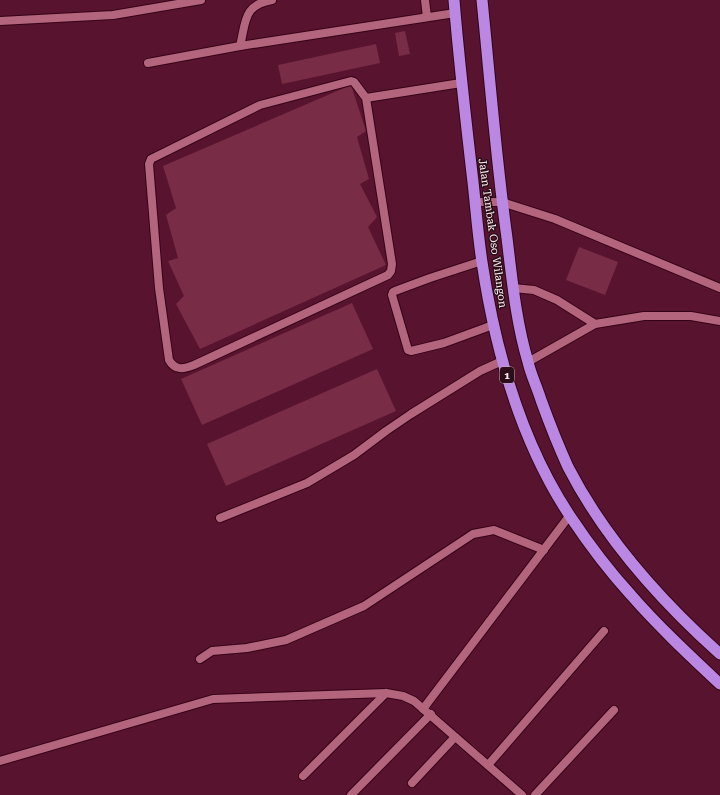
<svg xmlns="http://www.w3.org/2000/svg" width="720" height="795" font-family="'Roboto Serif',serif">
	<style>
		.building { fill: #782c46 }
		.lines { fill: none; stroke-linecap: round; stroke-linejoin: round }
		.service-casing { stroke: #350217; stroke-width: 10 }
		.trunk-casing { stroke: #350217; stroke-width: 13 }
		.service { stroke: #b2657c; stroke-width: 8 }
		.trunk { stroke: #ba88e2; stroke-width: 11 }
		.labels { text-anchor: middle; stroke-width: 3; stroke-linejoin: round; paint-order: stroke }
		.shield { fill: #2c0e18; stroke: #bdaeb2; stroke-width: 1 }
		.shield-label { font-size: 10px; font-weight: bold; fill: #fbf2f4 }
		.street-label { font-size: 11px; fill: #fbf2f4; stroke: #2c0e18 }
	</style>
	<rect width="100%" height="100%" fill="#58142e"/>
	<g class="building">
		<polygon points="405,31 410,54 399,56 395,33"/>
		<polygon points="376,44 380,63 282,84 278,65"/>
		<polygon points="351,85 366,131 357,137 369,179 360,184 377,217 368,227 386,265 200,349 176,304 184,296 168,261 178,258 166,215 176,208 163,166"/>
		<polygon points="579,247 618,262 605,295 566,280"/>
		<polygon points="352,303 373,349 202,425 181,379"/>
		<polygon points="377,369 396,411 226,486 207,444"/>
	</g>
	<g class="lines">
		<defs>
			<g id="service">
				<polyline points="425,0 427,17"/>
				<polyline points="0,21 113,15 201,0"/>
				<path d="M 240,46 C 246,22 243,5 272,0"/>
				<polyline points="148,63 240,46 455,13"/>
				<path d="M 366,98 L 354,82 L 351,81 L 260,105 L 151,159 L 149,164 L 159,288 L 169,360 C 175,371 184,369 194,365 L 388,275 L 391,271 L 392,264 L 366,98 L 461,83"/>
				<polyline points="475,202 502,202 555,219 720,288"/>
				<polyline points="482,261 430,278 395,291 393,292 392,295 408,350 411,351 444,343 493,325"/>
				<polyline points="513,288 534,290 557,300 595,324 644,316 691,316 720,321"/>
				<polyline points="528,362 595,324"/>
				<polyline points="220,518 307,483 354,455 386,431 411,414 480,371 502,361"/>
				<polyline points="200,659 212,651 247,648 286,640 364,606 473,534 494,530 544,550"/>
				<polyline points="423,709 570,515"/>
				<polyline points="0,761 213,699 386,693 403,696 414,701 522,795"/>
				<polyline points="488,765 604,631"/>
				<polyline points="303,776 386,693"/>
				<polyline points="412,783 455,737"/>
				<polyline points="351,795 431,714"/>
				<polyline points="535,795 614,710"/>
			</g>
			<g id="trunk">
				<path d="M 454,0 C 459,61 466,122 473,182 C 476,209 478,236 482,262 C 495,349 521,442 570,516 C 588,543 609,571 631,595 C 658,626 689,655 720,684"/>
				<path d="M 482,0 C 490,79 496,159 507,238 C 512,279 516,322 528,362 C 531,375 537,387 541,400 C 549,422 558,445 568,467 C 604,537 662,602 720,654"/>
			</g>
		</defs>
		<use href="#service" class="service-casing"/>
		<use href="#trunk" class="trunk-casing"/>
		<use href="#service" class="service"/>
		<use href="#trunk" class="trunk"/>
	</g>
	<g class="labels">
		<rect class="shield" x="500" y="367" width="14" height="16" rx="3"/>
		<g class="shield-label">
			<text x="507" y="379">1</text>
		</g>
		<g class="street-label">
			<text transform="translate(493 233) rotate(82)" y="4">Jalan Tambak Oso Wilangon</text>
		</g>
	</g>
</svg>
